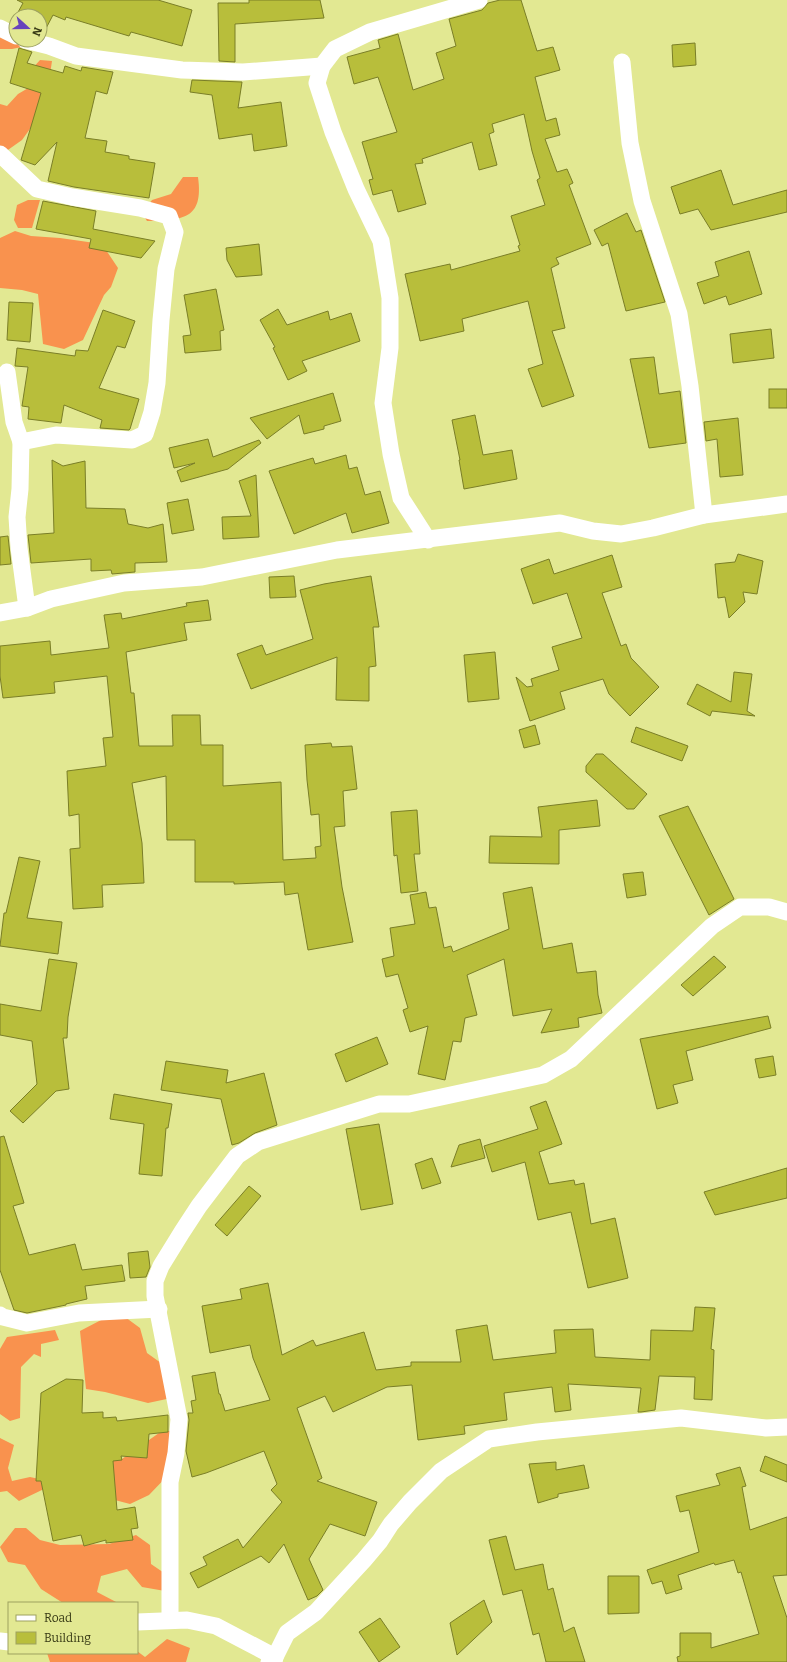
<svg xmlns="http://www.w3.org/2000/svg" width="787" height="1662" font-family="Bitter,serif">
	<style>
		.forest { fill: #f9924e }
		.building { fill: #b8be3b; stroke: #7a7e27 }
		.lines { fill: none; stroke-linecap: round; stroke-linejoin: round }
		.street { stroke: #fff; stroke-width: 17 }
	</style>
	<rect width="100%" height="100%" fill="#e2e892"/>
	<g class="forest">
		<polygon points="0,32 32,45 12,49 0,49"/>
		<polygon points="40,60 52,61 45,108 22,140 5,152 0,151 0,104 7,106 18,94 30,87 32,69"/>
		<path d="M 183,177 L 198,177 C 204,220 182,220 147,221 L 142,213 L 152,200 L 171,194 Z"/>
		<polygon points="28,200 40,200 32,228 18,228 14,220 17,205"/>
		<polygon points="15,231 31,236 60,238 102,244 118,268 111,287 104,295 83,340 64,349 43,344 38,294 22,290 0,288 0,238"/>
		<polygon points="125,1317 140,1328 147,1353 168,1368 176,1397 148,1403 105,1392 86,1389 80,1331 103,1319"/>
		<polygon points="55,1330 59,1340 41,1344 41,1357 34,1354 21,1367 20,1418 10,1421 0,1414 0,1349 7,1337"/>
		<polygon points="174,1430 173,1470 149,1495 130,1504 111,1499 97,1460 122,1459 159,1433"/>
		<polygon points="0,1438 14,1445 8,1468 12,1481 30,1477 44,1480 44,1489 19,1501 7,1491 0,1492"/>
		<polygon points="15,1528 26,1528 40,1540 60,1545 109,1544 136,1535 150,1545 151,1564 170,1577 165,1591 142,1587 127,1569 101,1576 97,1592 118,1603 63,1603 41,1589 25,1565 8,1562 0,1547"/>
		<polygon points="167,1639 190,1648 186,1662 50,1662 47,1653 137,1653 137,1651 145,1657"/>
	</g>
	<g class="building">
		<polygon points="17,0 158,0 192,10 182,46 131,32 129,36 66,17 65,20 53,15 43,34 40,33 40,16 16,16 23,3"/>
		<polygon points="249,0 320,0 324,18 235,24 235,62 219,61 218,3 249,3"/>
		<polygon points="500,0 521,0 537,51 553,47 560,70 535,77 546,121 556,118 560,135 545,139 557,172 567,169 573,183 569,185 591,244 556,258 559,264 551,268 565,328 552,331 574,396 542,407 528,369 543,364 528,301 462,319 464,331 420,341 405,274 450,264 451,270 520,251 518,246 520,245 511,216 545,205 537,180 540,178 532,151 524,114 492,124 494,132 489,134 497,165 479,170 472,142 422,159 423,163 415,164 426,204 398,212 392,190 373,195 369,180 373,179 362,142 397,132 378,77 354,84 347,57 380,48 378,40 398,34 413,90 444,79 436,53 456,46 449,19 482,10 488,3"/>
		<polygon points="695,43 696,65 673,67 672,45"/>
		<polygon points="19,48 32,52 27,63 63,73 65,66 81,71 82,67 113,72 107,94 96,91 85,138 107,141 105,152 129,156 129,159 155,163 149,198 74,187 48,181 57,142 35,165 21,160 41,93 10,83"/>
		<polygon points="192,80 242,82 238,108 281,102 287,146 254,151 252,134 219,139 212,95 190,92"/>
		<polygon points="721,170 733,205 787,190 787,212 711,230 698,209 680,214 671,187"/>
		<polygon points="43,201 96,211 93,229 155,241 141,258 89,248 91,239 36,229"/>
		<polygon points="627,213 636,232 641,230 665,302 626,311 608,243 602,246 594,230"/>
		<polygon points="259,244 262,275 236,277 227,260 226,248"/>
		<polygon points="749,251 762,294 729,305 726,296 704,304 697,283 719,276 715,262"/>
		<polygon points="216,289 224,330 220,331 221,350 185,353 183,336 191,335 184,295"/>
		<polygon points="9,302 33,303 30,342 7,340"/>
		<polygon points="278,309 287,325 328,311 330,320 351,313 360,341 302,361 307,371 288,380 273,348 275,347 260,320"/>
		<polygon points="103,310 135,321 125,348 117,346 99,388 139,399 130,429 129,430 100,428 102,420 64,405 61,423 28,419 29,407 22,406 28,367 15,366 17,348 75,356 76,350 88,351"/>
		<polygon points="771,329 774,358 733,363 730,334"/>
		<polygon points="654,357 659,394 680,391 686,443 649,448 630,359"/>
		<rect x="769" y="389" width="18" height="19"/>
		<polygon points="333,393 341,421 324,426 324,429 304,434 299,415 267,439 250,418"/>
		<polygon points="475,415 483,455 512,450 517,479 464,489 459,460 460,460 452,420"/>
		<polygon points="738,418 743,475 720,477 717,439 706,441 704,422"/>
		<polygon points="208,439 213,457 259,440 261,443 228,469 181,482 177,471 195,463 174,468 169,448"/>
		<polygon points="346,455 349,469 357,467 365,495 380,491 389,523 352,533 346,513 294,534 269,471 313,458 315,464"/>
		<polygon points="52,460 63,466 85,461 86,508 125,509 128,524 148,528 163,524 167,562 135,563 135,572 112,574 111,570 91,571 91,559 31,563 28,535 54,533"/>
		<polygon points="256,475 259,537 223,539 222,517 251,516 239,481"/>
		<polygon points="188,499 194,530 172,534 167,503"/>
		<polygon points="8,536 11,564 0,565 0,537"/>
		<polygon points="738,554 763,561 757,594 743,592 745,602 729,618 725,597 718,598 715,564 735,562"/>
		<polygon points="612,555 622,587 602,593 621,646 626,644 631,658 659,687 630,716 609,694 603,679 560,692 565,709 530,721 516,677 527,687 533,686 531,679 559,670 552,647 582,638 567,593 533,604 521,569 549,559 554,574"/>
		<polygon points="294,576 296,597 270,598 269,577"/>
		<polygon points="371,576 379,627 373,627 376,666 369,667 369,701 336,700 337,657 251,689 237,654 262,645 266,655 313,639 300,590 324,584"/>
		<polygon points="208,600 211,620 184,623 187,640 126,652 131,693 134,693 139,746 173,746 172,715 200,715 201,745 223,745 223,786 281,782 283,860 316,858 315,847 321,846 319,814 311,815 307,780 305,745 331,743 332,747 352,746 357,789 343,791 345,826 334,827 342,887 353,942 308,950 298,893 285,895 284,882 234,884 234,882 195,882 195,840 167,840 166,776 132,783 142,843 144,883 102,885 103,907 73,909 70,849 80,848 79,814 69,816 67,771 106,766 103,738 113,737 107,676 54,682 55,693 3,698 0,676 0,646 50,641 51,655 109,648 104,615 121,613 122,619 187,606 186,603"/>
		<polygon points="495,652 499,699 468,702 464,655"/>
		<polygon points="734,672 752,674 747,711 755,716 712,711 710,716 687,704 697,684 731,702"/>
		<polygon points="535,725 540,744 524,748 519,730"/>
		<polygon points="636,727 688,746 682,761 631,742"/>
		<polygon points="596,754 603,754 647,794 634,809 627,809 586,772 586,766"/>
		<polygon points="597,800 600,826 559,830 559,864 489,863 490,836 542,837 538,807"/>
		<polygon points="688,806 734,899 709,915 659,816"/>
		<polygon points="417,810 420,854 414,854 418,891 401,893 397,855 394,856 391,812"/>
		<polygon points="19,857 40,861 27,918 62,922 58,954 0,946 4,913 6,913"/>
		<polygon points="643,872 646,895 627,898 623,874"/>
		<polygon points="532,887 543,949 572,943 577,973 596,971 598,995 602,1013 578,1018 579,1027 541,1033 552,1009 513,1016 504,959 467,975 477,1015 465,1018 461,1042 453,1041 445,1080 418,1074 428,1026 410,1032 403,1010 408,1008 398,974 386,977 382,959 394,956 390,928 415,924 410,895 426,892 429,908 436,907 444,948 451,946 453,952 509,929 503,893"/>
		<polygon points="714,956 726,967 693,996 681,985"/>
		<polygon points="49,959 77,963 68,1017 67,1038 63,1038 69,1089 56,1091 23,1123 10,1111 37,1084 32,1041 0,1035 0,1004 41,1011"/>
		<polygon points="768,1016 771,1028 686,1051 693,1080 673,1085 678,1103 657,1109 640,1039"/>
		<polygon points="377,1037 388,1064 346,1082 335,1054"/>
		<polygon points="773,1056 776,1075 759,1078 755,1059"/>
		<polygon points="166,1061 228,1070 226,1083 264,1073 277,1125 255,1133 239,1143 232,1145 221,1099 161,1090"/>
		<polygon points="114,1094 172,1104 168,1128 166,1128 162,1176 139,1174 144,1124 110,1119"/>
		<polygon points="546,1101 562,1144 539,1152 549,1184 574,1180 575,1185 584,1183 591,1224 615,1218 628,1278 588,1288 571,1212 538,1220 525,1162 492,1172 484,1146 538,1129 530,1107"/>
		<polygon points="379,1124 393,1204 361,1210 346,1129"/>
		<polygon points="4,1136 24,1203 13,1206 29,1255 75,1244 82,1270 122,1265 125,1281 85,1286 87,1299 66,1304 66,1305 27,1313 14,1310 0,1270 0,1137"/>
		<polygon points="480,1139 485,1158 451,1167 459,1145"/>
		<polygon points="432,1158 441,1183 422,1189 415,1164"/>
		<polygon points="787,1168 787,1198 715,1215 704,1192"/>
		<polygon points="249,1186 261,1196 227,1236 215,1225"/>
		<polygon points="148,1251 150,1267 146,1277 130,1278 128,1253"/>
		<polygon points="268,1283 282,1355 313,1340 316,1346 364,1332 376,1370 411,1366 411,1362 461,1362 456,1330 487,1325 493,1360 556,1353 554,1330 593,1329 595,1357 650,1360 651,1330 693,1331 695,1307 715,1308 711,1349 714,1350 712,1400 694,1399 695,1377 659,1376 655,1410 641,1412 638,1412 641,1388 568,1384 571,1410 555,1412 552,1387 504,1393 507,1420 464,1426 465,1434 418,1440 412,1385 387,1387 333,1412 325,1396 297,1408 322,1478 317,1481 377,1502 365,1536 330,1524 309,1559 323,1590 317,1596 308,1600 284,1544 269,1563 261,1556 198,1588 190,1573 207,1565 203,1557 238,1539 243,1548 282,1502 271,1490 277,1484 264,1451 206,1473 192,1477 186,1451 189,1420 188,1413 193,1413 191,1401 196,1400 192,1376 215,1372 219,1394 220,1394 225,1411 270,1400 253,1358 250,1345 210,1353 202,1306 242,1299 240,1289"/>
		<polygon points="66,1379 83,1380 82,1413 103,1412 103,1418 116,1417 117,1421 168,1415 168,1432 149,1434 147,1458 121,1456 122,1460 113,1461 117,1510 135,1507 138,1528 131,1529 133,1540 106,1543 106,1540 84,1546 81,1535 53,1541 41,1481 36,1481 41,1393"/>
		<polygon points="765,1456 787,1465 787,1482 760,1471"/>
		<polygon points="556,1462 556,1470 584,1465 589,1488 558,1494 558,1497 538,1503 529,1464"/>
		<polygon points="740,1467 746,1486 742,1487 750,1530 787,1517 787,1575 773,1576 787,1618 787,1662 678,1662 677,1657 680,1656 680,1633 711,1633 711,1648 759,1634 741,1572 738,1573 734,1560 715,1565 714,1563 678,1575 682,1589 666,1594 662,1581 652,1584 647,1570 699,1552 689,1510 680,1512 676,1496 720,1485 716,1474"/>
		<polygon points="506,1536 515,1570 543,1564 548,1590 553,1588 564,1632 574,1627 585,1662 546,1662 539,1633 533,1635 522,1590 503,1595 489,1540"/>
		<polygon points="608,1576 639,1576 639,1613 608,1614"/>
		<polygon points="484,1600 492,1622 457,1655 450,1623"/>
		<polygon points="380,1618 400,1647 379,1662 359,1632"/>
	</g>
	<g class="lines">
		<g class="street">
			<polyline points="0,28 16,36"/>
			<polyline points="25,40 49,46 76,56 182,70 243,72 322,66"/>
			<polyline points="622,62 630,143 642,201 679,314 690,386 704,515"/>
			<polyline points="0,154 37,189 72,197 140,208 169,216 175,232 166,269 161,320 157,383 152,412 145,434 132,440 56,435 21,442 20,489 17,517 19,548 27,608"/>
			<polyline points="7,372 14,422 21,442"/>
			<polyline points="428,540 401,498 391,454 383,403 390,348 390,298 381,241 356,189 333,132 317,83 322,66 335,49 370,32 479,0"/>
			<polyline points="0,613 27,608 51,599 124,583 202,577 337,550 560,523 593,531 621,534 653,528 704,515 787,504"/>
			<polyline points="0,1315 3,1317 27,1323 79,1313 159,1309"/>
			<polyline points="170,1620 170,1482 176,1453 179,1419 155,1296 155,1281 161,1266 182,1232 199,1206 237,1156 258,1142 379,1104 409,1104 543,1075 571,1059 712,926 740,907 769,907 787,912"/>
			<polyline points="137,1622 187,1620 216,1626 275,1657 274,1662"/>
			<polyline points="0,1641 9,1642"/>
			<polyline points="269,1662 275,1657 287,1633 316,1612 364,1560 380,1541 391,1524 410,1502 441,1471 489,1439 537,1432 681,1418 766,1428 787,1427"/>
		</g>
	</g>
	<rect x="8" y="1602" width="130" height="52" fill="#e2e892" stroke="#9da15f"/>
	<rect x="16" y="1615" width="20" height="6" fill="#ffffff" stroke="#9da15f"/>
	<text x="44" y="1622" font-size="12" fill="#353713">Road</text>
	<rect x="16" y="1632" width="20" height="12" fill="#b8be3b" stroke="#9da15f"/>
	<text x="44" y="1642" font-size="12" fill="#353713">Building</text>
	<g transform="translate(28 28) rotate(111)"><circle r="19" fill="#e2e892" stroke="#9da15f"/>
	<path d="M0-3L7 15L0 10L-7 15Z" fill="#6744bc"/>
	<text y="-6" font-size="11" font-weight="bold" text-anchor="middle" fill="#353713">N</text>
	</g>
</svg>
